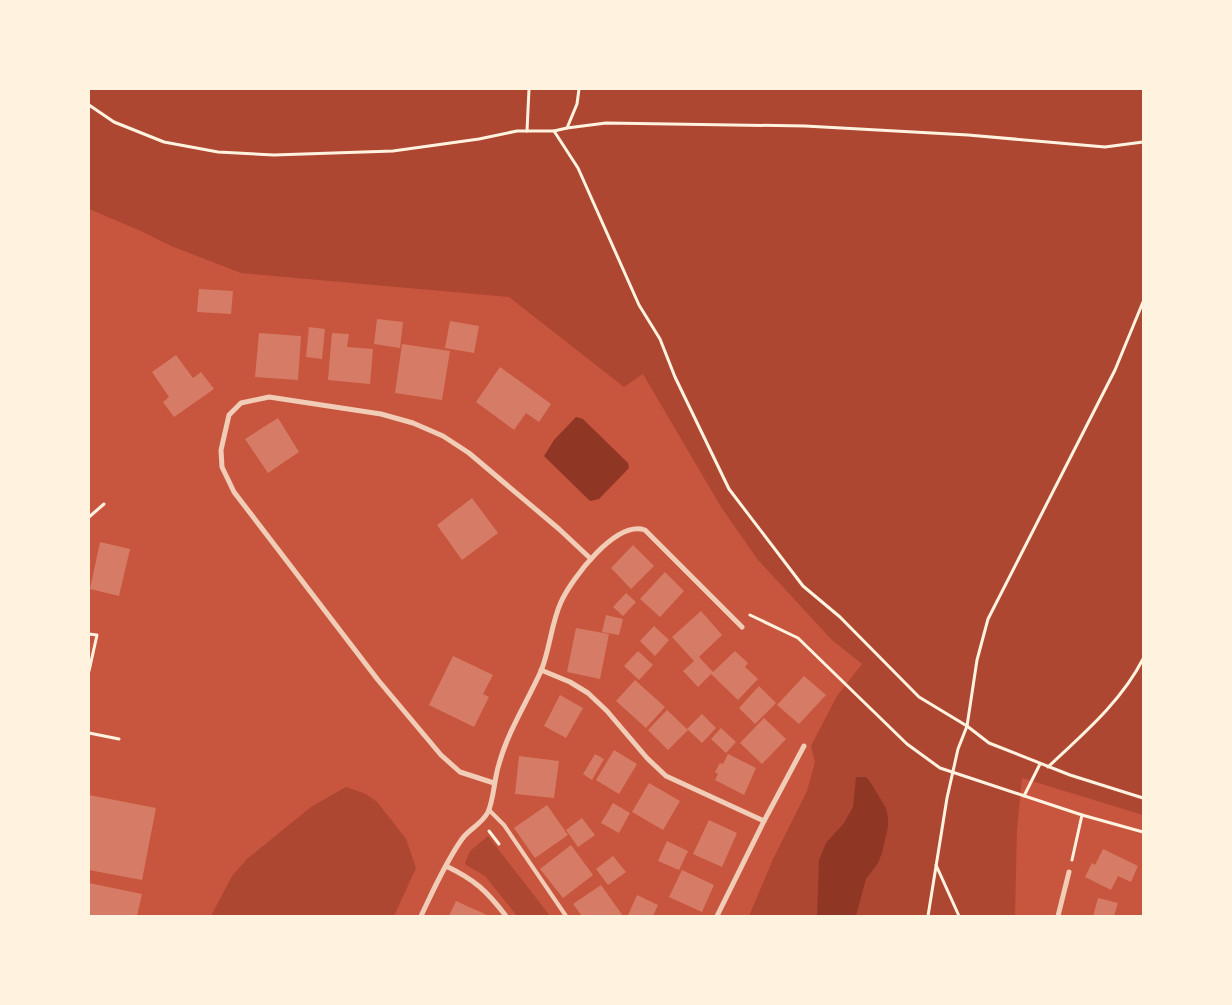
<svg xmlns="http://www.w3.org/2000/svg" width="1232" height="1005" font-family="Lora,serif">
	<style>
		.green { fill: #ae4732 }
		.water { fill: #8f3625 }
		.building { fill: #d67c66 }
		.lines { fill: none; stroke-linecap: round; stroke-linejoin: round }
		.path { stroke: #fff3e0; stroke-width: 3 }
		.service { stroke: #f1ccb7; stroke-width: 4 }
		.minor { stroke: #f1ccb7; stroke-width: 5 }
	</style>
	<rect width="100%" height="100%" fill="#c8553d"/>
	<g class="green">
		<polygon points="89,89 1143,89 1143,815 1022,778 1017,830 1015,916 749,916 773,859 807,791 815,762 811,746 837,696 862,664 832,640 758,560 721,507 643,374 624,387 509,297 241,273 171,246 143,232 89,209"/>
		<polygon points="346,787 366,794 377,802 389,817 406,839 416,868 394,916 211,916 232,876 247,859 311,807"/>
		<polygon points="488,836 550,916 517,916 485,876 466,865 465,863 470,851"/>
	</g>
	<g class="water">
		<polygon points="576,417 583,419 628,463 629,468 599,499 590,501 544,456 554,440"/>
		<polygon points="856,777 866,777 869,780 886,808 888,817 888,827 882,853 878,863 866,879 856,916 817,916 819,860 826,843 844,823 853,807"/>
	</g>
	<g class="building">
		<polygon points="199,289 233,291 231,314 197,312"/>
		<polygon points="377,319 403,322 400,348 374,344"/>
		<polygon points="450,321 479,326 474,353 445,348"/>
		<polygon points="309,327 325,329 322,359 306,357"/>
		<polygon points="259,333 301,336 298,380 255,377"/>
		<polygon points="332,333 349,334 347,347 373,349 370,384 328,380"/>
		<polygon points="402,344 450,351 442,400 395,393"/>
		<polygon points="176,355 193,378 201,372 214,389 174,417 163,402 169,397 152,372"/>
		<polygon points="500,367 551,404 539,422 526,413 514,430 476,402"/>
		<polygon points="278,418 299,452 268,473 245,439"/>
		<polygon points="472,498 498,533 462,560 437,525"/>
		<polygon points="100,542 130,549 119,596 90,589"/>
		<polygon points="633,545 654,566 631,589 611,568"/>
		<polygon points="665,572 684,591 660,617 640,599"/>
		<polygon points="626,593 636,602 623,616 613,607"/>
		<polygon points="701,611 722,635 699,657 713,672 735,651 748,663 745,667 758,679 738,700 711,674 698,687 683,671 694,661 672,637"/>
		<polygon points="606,615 623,619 619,635 602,632"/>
		<polygon points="654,626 669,640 655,656 640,641"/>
		<polygon points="576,628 609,634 600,679 567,672"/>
		<polygon points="638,651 653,665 639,680 624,666"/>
		<polygon points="453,656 493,675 483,694 489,697 474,727 429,705"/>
		<polygon points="804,676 826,695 799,724 777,705"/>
		<polygon points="635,680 665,707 646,728 616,701"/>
		<polygon points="759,686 776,703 755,724 739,708"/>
		<polygon points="560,695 583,708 566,738 544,726"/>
		<polygon points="667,710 688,730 668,750 648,730"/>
		<polygon points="702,714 716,728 702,743 687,729"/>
		<polygon points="764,718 786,739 762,764 740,743"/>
		<polygon points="721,728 736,742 726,753 711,739"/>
		<polygon points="614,750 637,764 619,794 596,780"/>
		<polygon points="595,754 604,759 592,780 583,774"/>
		<polygon points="728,754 756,768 744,795 715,780 718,774 715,772 720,763 723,764"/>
		<polygon points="519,756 559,761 554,798 515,794"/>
		<polygon points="649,783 680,801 663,830 632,812"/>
		<polygon points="89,795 156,808 142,880 89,870"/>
		<polygon points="613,803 630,813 619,833 601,823"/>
		<polygon points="547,805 568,835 535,858 514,828"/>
		<polygon points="582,818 595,835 578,847 566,830"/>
		<polygon points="709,820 737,833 722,867 693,854"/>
		<polygon points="667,841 688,851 679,870 658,861"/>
		<polygon points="571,845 593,875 563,898 540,869"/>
		<polygon points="1103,849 1138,866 1131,882 1118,876 1111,890 1085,877 1092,863 1095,865"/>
		<polygon points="613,856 626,872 608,885 596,869"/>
		<polygon points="682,870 714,885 702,912 669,897"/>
		<polygon points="89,883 142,894 137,916 89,916"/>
		<polygon points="601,885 623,916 582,916 573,904"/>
		<polygon points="637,895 658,905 653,916 631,916 628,915"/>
		<polygon points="1098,898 1118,903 1114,916 1093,916"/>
		<polygon points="456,901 487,915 486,916 449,916"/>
	</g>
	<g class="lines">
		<g class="path">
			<polyline points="89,105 114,122 164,142 218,152 274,155 393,151 479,139 517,131 554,131 578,168 639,305 660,339 675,377 729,489 803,586 840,617 919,697 967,726 989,743 1070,775 1143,798"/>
			<polyline points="567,128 606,123 805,126 968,135 1105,147 1143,142"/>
			<polyline points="527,131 529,89"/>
			<polyline points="554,131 567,128 577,104 579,89"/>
			<polyline points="89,517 104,504"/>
			<polyline points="750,615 798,638 907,744 940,768 1082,815 1143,832"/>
			<polyline points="89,634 97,635 89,671"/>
			<polyline points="89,733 119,739"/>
			<path d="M 1048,767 C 1083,734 1121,702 1143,659"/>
			<polyline points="1024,796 1040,764"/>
			<polyline points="489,831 499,844"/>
			<polyline points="1072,860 1082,815"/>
			<polyline points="936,865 959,916"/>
			<polyline points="928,916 947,798 958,749 967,726 977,660 988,619 1115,370 1143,302"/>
		</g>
		<polyline class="service" points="489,810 504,825 566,916"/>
		<g class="minor">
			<polyline points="541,670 570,682 588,693 607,711 647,758 666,776 764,821 717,916"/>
			<polyline points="494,783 460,772 441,755 378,680 234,492 222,467 221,450 229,415 241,403 269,397 381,414 413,423 443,436 469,453 559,529 591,559"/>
			<polyline points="764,821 804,746"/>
			<path d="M 446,866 C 475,880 486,890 506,916"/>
			<path d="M 421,916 C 433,891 445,863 462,839 C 469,829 482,824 488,812 C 494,799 494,779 499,764 C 508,731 527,702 541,671 C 550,649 551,624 561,602 C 572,578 616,520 645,530 L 742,627"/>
			<polyline points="1058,916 1069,872"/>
		</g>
	</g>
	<rect width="1232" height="1005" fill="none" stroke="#fff3e0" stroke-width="180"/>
</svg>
